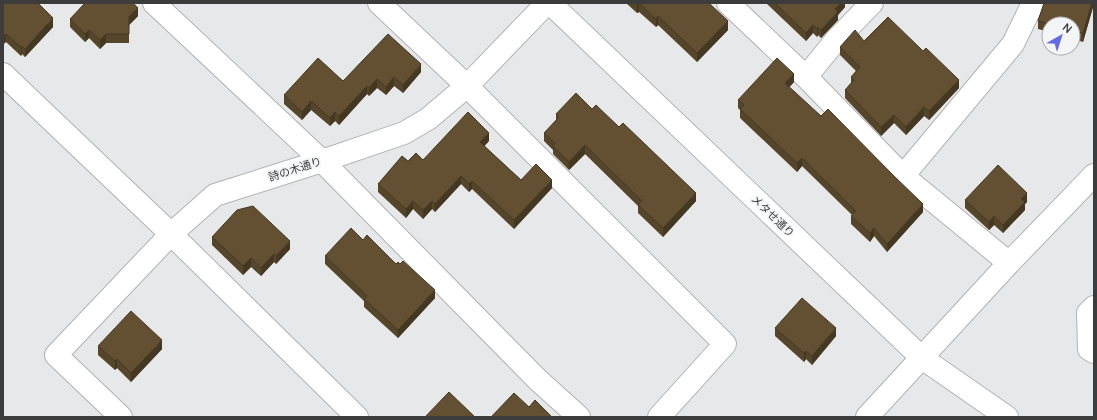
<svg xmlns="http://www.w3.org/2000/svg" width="1097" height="420" font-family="Manrope,'Noto Sans JP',sans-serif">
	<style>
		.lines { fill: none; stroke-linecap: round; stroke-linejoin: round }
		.minor-casing { stroke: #b1b2b3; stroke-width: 24 }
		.minor { stroke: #fff; stroke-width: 22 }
		.wall { fill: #55452b }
		.shaded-wall { fill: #453823 }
		.building { fill: #635032; stroke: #453823 }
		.labels { text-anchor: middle; stroke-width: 4; stroke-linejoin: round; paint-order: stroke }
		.street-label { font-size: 11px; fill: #3c3c3d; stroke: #f4f5f6 }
	</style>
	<rect width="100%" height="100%" fill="#e7e8e9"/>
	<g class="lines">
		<defs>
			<g id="minor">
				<polyline points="154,3 322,161 538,380 579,417"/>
				<polyline points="379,3 467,86 725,344 659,417"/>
				<polyline points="550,3 922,358 1007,417"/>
				<polyline points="728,3 806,77 903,176 1009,263"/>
				<polyline points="3,74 171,234 357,417"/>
				<polyline points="806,77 836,40 872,3"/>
				<polyline points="903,176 1013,44 1033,3"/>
				<polyline points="1094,307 1088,313 1089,349 1094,352"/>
				<polyline points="121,417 56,355 171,234 215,195 322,161 404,133 428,119 467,86 547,3"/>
				<polyline points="867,417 1009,263 1094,175"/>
			</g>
		</defs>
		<use href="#minor" class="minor-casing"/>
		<use href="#minor" class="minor"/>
	</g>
	<g class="wall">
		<polygon points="3,3 53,27 25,57 22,54 21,56 6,42"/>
		<polygon points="626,3 709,3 728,30 697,62 658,25 656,27 639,12 637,13"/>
		<polygon points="766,3 845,3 845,7 838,15 838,20 821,38 818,35 817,37 813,33 806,41"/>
		<polygon points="1094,3 1083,42 1073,39 1073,24 1049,24 1049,32 1038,29 1038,21"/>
		<polygon points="138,16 129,25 129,43 106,43 100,49 89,38 85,42 70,27 70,19"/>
		<polygon points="864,41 959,88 929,120 924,116 906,135 894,123 881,136 845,98 845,90 851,83 851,77 856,71 840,55 840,47"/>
		<polygon points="421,72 403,93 394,86 386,95 377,88 369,96 367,94 339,125 335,121 330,126 311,110 302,120 284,104 284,95 343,81"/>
		<polygon points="794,82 789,87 923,212 887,252 874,236 870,242 851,224 851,216 852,215 802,166 797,172 740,118 740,110 738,108 738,100"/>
		<polygon points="592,109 696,201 663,237 638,213 638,206 585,154 569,170 553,154 553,150 544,141 544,133 556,121 556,114"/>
		<polygon points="489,141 484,146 521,180 552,188 514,229 472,189 469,192 461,184 435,212 432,209 423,219 413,209 406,218 378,192 378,184 423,160"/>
		<polygon points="965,200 1027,202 1025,204 1025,210 1003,233 994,225 989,230 965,208"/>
		<polygon points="212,237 290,249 276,264 274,262 261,276 251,267 243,275 212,245"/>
		<polygon points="363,240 396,264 435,298 398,338 364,307 364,301 325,264 325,256"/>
		<polygon points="775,328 836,336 812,365 806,359 804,362 775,336"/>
		<polygon points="98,346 162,349 131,382 117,368 115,370 98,355"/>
	</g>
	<g class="shaded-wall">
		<polygon points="639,3 639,12 637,13 637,5"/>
		<polygon points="841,3 845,3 845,7 838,15 838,20 821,38 821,30 835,9"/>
		<polygon points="1092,3 1094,3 1094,4 1083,42 1083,33"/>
		<polygon points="138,8 138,16 129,25 129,17"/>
		<polygon points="658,16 658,25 656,27 656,19"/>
		<polygon points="53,18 53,27 25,57 25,49"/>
		<polygon points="728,21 728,30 697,62 697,53"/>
		<polygon points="813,25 813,33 806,41 806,33"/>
		<polygon points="818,27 818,35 817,37 817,29"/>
		<polygon points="89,30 89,38 85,42 85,34"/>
		<polygon points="6,34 6,42 3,45 3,36"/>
		<polygon points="106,34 106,43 100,49 100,40"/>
		<polygon points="22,46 22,54 21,56 21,47"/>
		<polygon points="421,64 421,72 403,93 403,85"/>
		<polygon points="794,74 794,82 785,92 785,83"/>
		<polygon points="394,77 394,86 386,95 386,87"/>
		<polygon points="377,79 377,88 369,96 369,88"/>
		<polygon points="959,80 959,88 929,120 929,111"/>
		<polygon points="367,86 367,94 339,125 339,116"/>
		<polygon points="311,101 311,110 302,120 302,112"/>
		<polygon points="924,107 924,116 906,135 906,127"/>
		<polygon points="335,112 335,121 330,126 330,118"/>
		<polygon points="894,115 894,123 881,136 881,127"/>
		<polygon points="489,133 489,141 480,151 480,142"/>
		<polygon points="585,145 585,154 569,170 569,162"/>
		<polygon points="802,158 802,166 797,172 797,163"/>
		<polygon points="461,176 461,184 435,212 435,204"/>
		<polygon points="552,180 552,188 514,229 514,220"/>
		<polygon points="472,181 472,189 469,192 469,184"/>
		<polygon points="696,193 696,201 663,237 663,228"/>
		<polygon points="1027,193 1027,202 1025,204 1025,210 1003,233 1003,225 1021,199"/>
		<polygon points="413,201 413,209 406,218 406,209"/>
		<polygon points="432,201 432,209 423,219 423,210"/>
		<polygon points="923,204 923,212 887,252 887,244"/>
		<polygon points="994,216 994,225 989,230 989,222"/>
		<polygon points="874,228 874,236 870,242 870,233"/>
		<polygon points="290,241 290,249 276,264 276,256"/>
		<polygon points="274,254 274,262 261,276 261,268"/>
		<polygon points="251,258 251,267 243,275 243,266"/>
		<polygon points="435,290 435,298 398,338 398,330"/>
		<polygon points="836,328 836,336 812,365 812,356"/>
		<polygon points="162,340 162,349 131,382 131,373"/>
		<polygon points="806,351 806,359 804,362 804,353"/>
		<polygon points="117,359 117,368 115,370 115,361"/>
	</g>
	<g class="building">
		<polygon points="3,3 38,3 53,18 25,49 22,46 21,47 6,34 3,36"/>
		<polygon points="85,3 133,3 138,8 129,17 129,34 106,34 100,40 89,30 85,34 70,19"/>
		<polygon points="635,3 709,3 728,21 697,53 658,16 656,19 639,3 637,5"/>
		<polygon points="775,3 841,3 835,9 838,12 821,30 818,27 817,29 813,25 806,33"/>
		<polygon points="1044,3 1092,3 1083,33 1073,31 1073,24 1049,24 1038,21"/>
		<polygon points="888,17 923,51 926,48 959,80 929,111 924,107 906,127 894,115 881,127 845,90 854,80 851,77 860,67 840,47 855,30 864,41"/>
		<polygon points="388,34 421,64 403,85 394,77 386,87 377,79 369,88 367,86 339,116 335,112 330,118 311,101 302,112 284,95 318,58 343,81"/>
		<polygon points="777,58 794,74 785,83 821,116 828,109 894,176 923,204 887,244 874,228 870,233 851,216 856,211 802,158 797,163 740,109 744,105 738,100"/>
		<polygon points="576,93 592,109 596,105 619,127 623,123 696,193 663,228 638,205 642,201 585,145 569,162 553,146 555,143 544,133 559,117 556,114"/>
		<polygon points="468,112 489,133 480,142 521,180 536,164 552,180 514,220 472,181 469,184 461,176 435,204 432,201 423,210 413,201 406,209 378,184 402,156 408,161 416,153 423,160"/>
		<polygon points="998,165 1027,193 1021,199 1025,202 1003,225 994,216 989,222 965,200"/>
		<polygon points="253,206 290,241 276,256 274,254 261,268 251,258 243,266 212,237 237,210"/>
		<polygon points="351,228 363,240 367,235 396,264 398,262 400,264 403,261 435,290 398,330 364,299 367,296 325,256"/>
		<polygon points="802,298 836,328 812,356 806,351 804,353 775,328"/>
		<polygon points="131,311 162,340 131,373 117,359 115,361 98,346"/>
		<polygon points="449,392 475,417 425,417"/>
		<polygon points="514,393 529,407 535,400 552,417 491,417"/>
	</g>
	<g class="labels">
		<g class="street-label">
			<text transform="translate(295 169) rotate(-18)" y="4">詩の木通り</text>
			<text transform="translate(773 216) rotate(44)" y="4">メタせ通り</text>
		</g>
	</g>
	<rect width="1097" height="420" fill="none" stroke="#3c3c3d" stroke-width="8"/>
	<g transform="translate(1061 36) rotate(39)"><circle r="19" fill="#f4f5f6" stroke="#aaabac"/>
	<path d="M0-3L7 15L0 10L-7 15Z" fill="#646ae3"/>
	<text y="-6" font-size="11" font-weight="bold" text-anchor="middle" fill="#3c3c3d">N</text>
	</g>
</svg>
